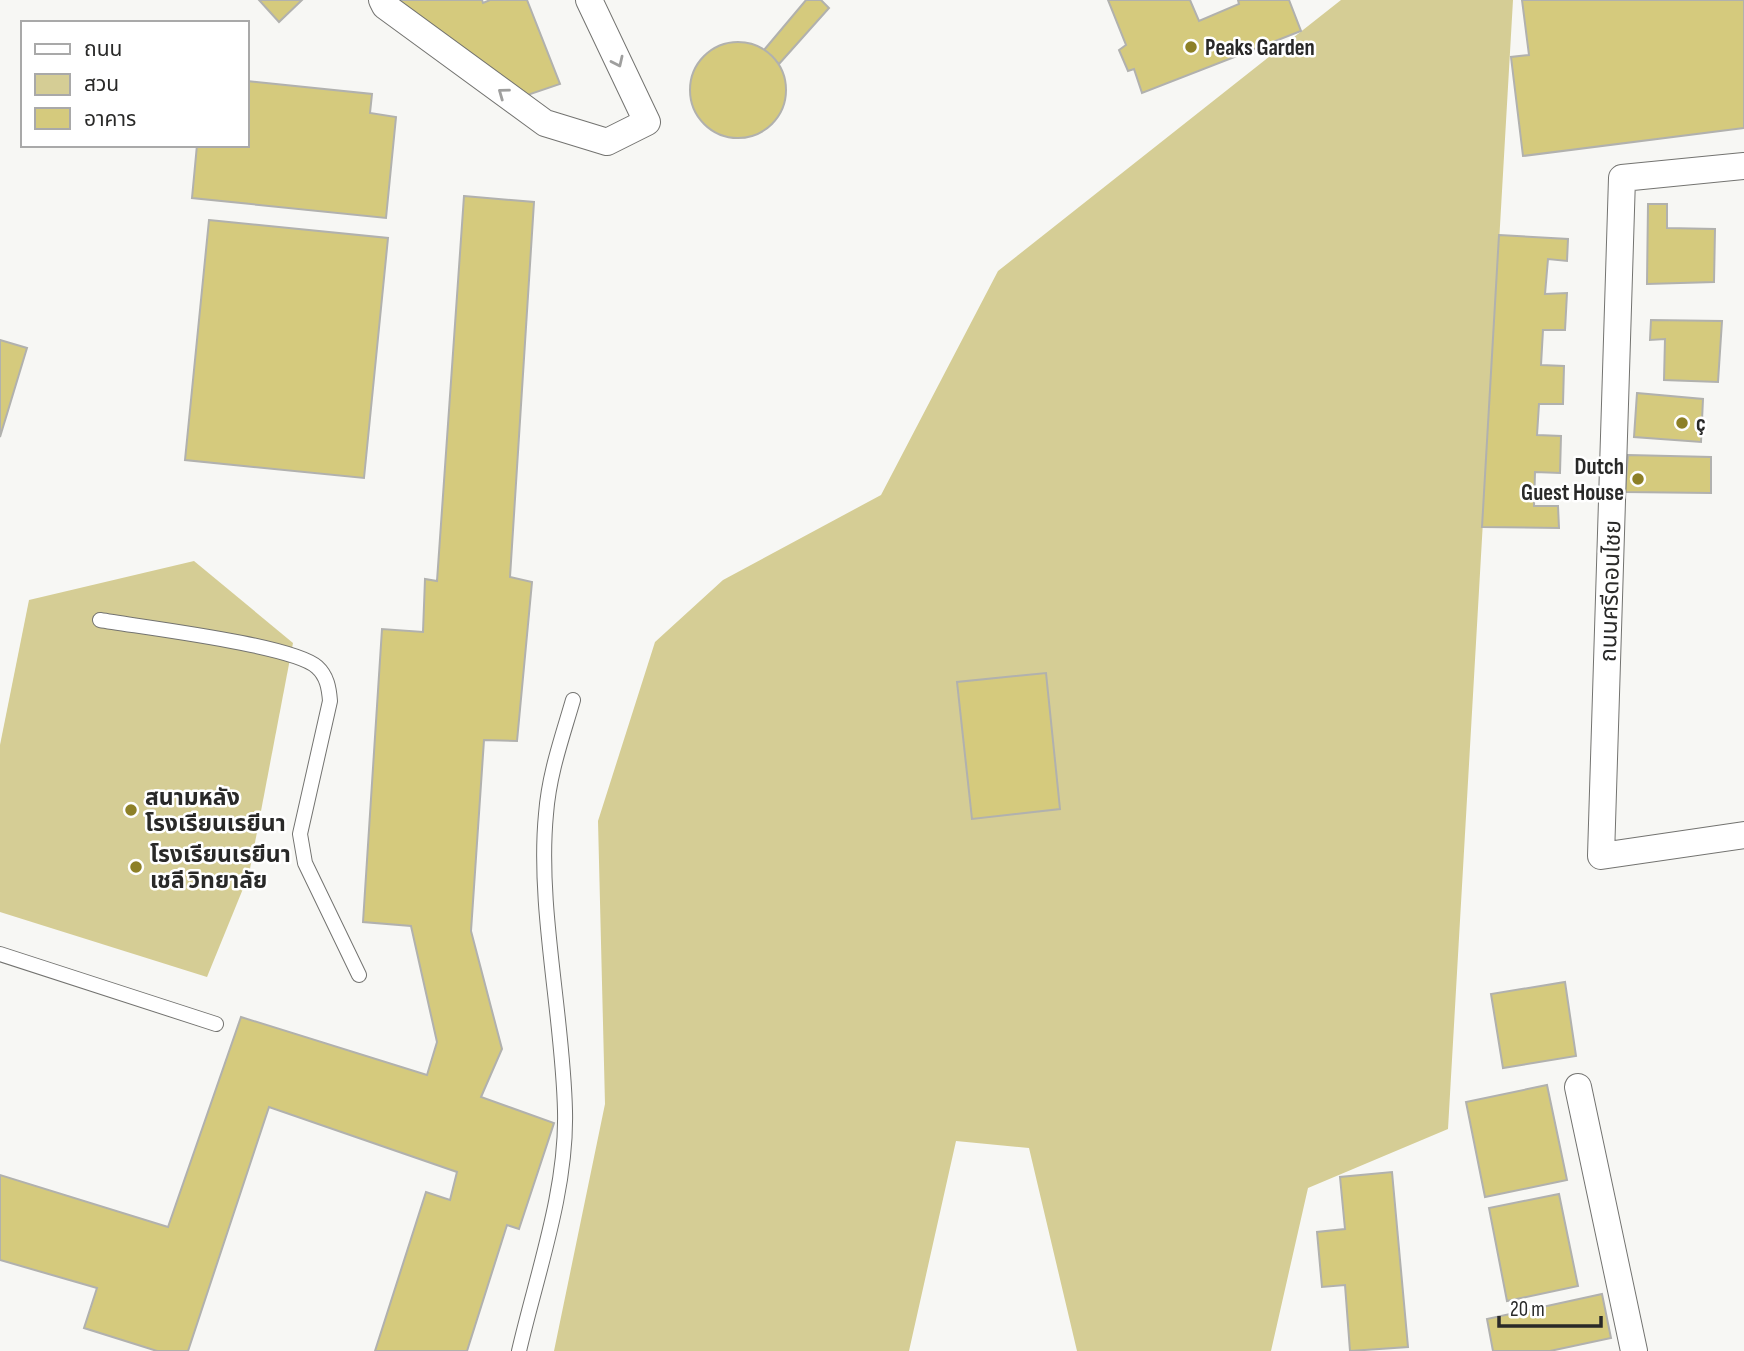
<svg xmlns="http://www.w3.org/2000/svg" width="1744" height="1351" font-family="'Sofia Sans Condensed','Noto Sans Thai',sans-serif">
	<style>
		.green { fill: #d5cd95 }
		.building { fill: #d5ca7d; stroke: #b1b1ae; stroke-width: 2 }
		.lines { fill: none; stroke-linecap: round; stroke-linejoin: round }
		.service-casing { stroke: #737370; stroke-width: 16 }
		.minor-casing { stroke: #737370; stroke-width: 28 }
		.service { stroke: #fff; stroke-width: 14 }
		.minor { stroke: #fff; stroke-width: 26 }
		.oneway { stroke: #9f9f9e }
		.poi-dot { fill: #8d8027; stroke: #fff; stroke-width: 2.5 }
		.labels { text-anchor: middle; stroke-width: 5; stroke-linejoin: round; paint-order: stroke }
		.poi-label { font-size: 23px; font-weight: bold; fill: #292928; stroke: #fff; text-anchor: start }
		.street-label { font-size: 23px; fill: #292928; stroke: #fff }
	</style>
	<rect width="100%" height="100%" fill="#f7f7f4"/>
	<g class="green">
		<polygon points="1341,0 1513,0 1448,1129 1308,1188 1271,1351 1077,1351 1029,1148 956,1141 909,1351 554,1351 605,1104 598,821 655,642 723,580 881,495 998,271"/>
		<polygon points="194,561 293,643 249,874 207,977 0,912 0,745 29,600"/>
	</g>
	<g class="building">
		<polygon points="259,0 302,0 279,22"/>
		<polygon points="399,0 482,0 483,3 490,0 527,0 560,84 510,101 415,29"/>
		<polygon points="806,0 821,0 829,8 779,64 764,50"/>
		<polygon points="1108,0 1190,0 1199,21 1239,4 1238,0 1289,0 1301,31 1142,93 1134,69 1128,71 1119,50 1126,45"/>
		<polygon points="1522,0 1744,0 1744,128 1523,156 1511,57 1529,55"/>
		<circle cx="738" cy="90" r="48"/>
		<polygon points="247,81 372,94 370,113 396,117 386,218 192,198 197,145 247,145"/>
		<polygon points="464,196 534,202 510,577 532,582 517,741 484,740 471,931 502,1049 481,1097 554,1123 519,1229 507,1225 467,1351 375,1351 426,1192 450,1200 457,1172 269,1107 188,1351 157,1351 84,1328 97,1288 0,1260 0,1175 168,1227 241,1017 427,1075 437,1042 411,926 363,922 382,629 423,632 425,579 437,581"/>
		<polygon points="1648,204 1667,204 1667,228 1715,229 1714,282 1647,284"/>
		<polygon points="209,220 388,238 364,478 185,460"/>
		<polygon points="1499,235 1568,239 1567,261 1548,259 1545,294 1567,293 1565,330 1543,330 1541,365 1564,366 1563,404 1539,404 1537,435 1561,436 1560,473 1535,472 1534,506 1558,506 1559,528 1482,527"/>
		<polygon points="1651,320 1722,321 1718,382 1664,380 1665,339 1650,340"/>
		<polygon points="0,340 27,348 0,437"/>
		<polygon points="1637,393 1703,399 1701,442 1634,437"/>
		<polygon points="1628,455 1711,457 1711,493 1625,492"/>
		<polygon points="1046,673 1060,809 972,819 957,682"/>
		<polygon points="1565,982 1576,1056 1503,1068 1491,994"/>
		<polygon points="1547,1085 1567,1180 1485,1197 1466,1102"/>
		<polygon points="1392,1172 1408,1347 1350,1351 1345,1285 1322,1287 1317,1232 1345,1229 1340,1177"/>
		<polygon points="1559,1194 1578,1286 1507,1301 1489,1208"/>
		<polygon points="1602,1294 1611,1338 1550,1351 1493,1351 1487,1319"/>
	</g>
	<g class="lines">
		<defs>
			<g id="service">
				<path d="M 100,620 C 140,627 293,645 317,667 C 327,676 329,688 330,701 L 300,834 L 305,863 L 359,975"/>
				<polyline points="0,954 216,1024"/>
				<path d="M 519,1351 C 537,1273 567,1191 565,1111 C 563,1015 537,907 546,814 C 549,774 562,738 573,700"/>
			</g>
			<g id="minor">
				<polyline points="382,0 385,6 545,123 607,142 647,122 589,0"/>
				<polyline points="1744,166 1622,178 1601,856 1744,835"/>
				<polyline points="1578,1087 1634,1351"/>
			</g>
		</defs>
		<use href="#service" class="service-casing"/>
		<use href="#minor" class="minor-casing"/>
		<use href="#service" class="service"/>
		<use href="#minor" class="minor"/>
	</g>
	<defs><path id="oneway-chevron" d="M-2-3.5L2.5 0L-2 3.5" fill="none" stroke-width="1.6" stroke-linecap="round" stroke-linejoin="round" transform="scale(1.75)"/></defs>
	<g class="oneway">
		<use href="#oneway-chevron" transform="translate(618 62) rotate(65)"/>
		<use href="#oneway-chevron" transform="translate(503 93) rotate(-144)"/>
	</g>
	<g class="poi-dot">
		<circle cx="1191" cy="47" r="7"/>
		<circle cx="1682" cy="423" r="7"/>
		<circle cx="1638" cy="479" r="7"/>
		<circle cx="131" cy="810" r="7"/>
		<circle cx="136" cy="867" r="7"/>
	</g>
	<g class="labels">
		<g class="poi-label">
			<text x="1205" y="55">Peaks Garden</text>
			<text x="1696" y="431">ç</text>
			<text x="1624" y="474" text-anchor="end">Dutch<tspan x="1624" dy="26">Guest House</tspan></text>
			<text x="145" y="805">สนามหลัง<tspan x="145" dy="26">โรงเรียนเรยีนา</tspan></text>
			<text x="150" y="862">โรงเรียนเรยีนา<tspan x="150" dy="26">เชลี วิทยาลัย</tspan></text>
		</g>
		<g class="street-label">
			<text transform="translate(1610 591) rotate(-88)" y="8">ถนนศรีดอนไชย</text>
		</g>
	</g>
	<rect x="21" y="21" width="228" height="126" fill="#ffffff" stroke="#a9a9a9" stroke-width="2"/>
	<rect x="35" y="44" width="35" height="10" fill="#ffffff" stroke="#a9a9a9" stroke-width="2"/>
	<text x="84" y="56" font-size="21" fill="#292928">ถนน</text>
	<rect x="35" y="74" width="35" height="21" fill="#d5cd95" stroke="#a9a9a9" stroke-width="2"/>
	<text x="84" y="91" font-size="21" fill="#292928">สวน</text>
	<rect x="35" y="108" width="35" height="21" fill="#d5ca7d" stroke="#a9a9a9" stroke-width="2"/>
	<text x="84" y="126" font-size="21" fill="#292928">อาคาร</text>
	<path d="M1499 1316v10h102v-10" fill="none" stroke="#292928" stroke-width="3.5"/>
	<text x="1510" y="1316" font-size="21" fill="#292928" stroke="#ffffff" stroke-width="5" paint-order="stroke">20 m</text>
</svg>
